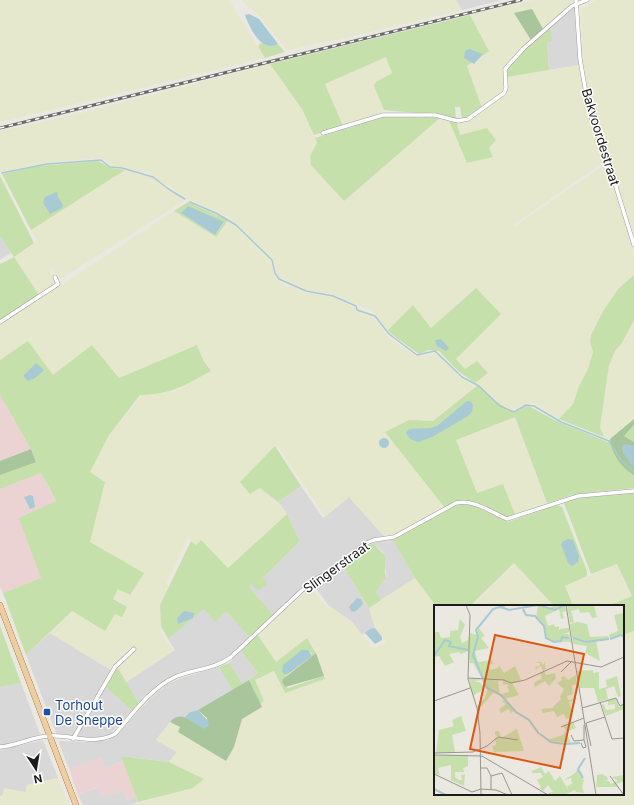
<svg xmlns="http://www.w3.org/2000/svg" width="634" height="805" font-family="Inter,sans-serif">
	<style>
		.residential { fill: #d9d8d8 }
		.commercial { fill: #ead3d2 }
		.farmland { fill: #e6e8ce }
		.grass { fill: #c6e0ac; fill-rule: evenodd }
		.forest { fill: #a8c59b }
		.water { fill: #a7cad4 }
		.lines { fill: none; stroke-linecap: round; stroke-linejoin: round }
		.stream { stroke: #a7cad4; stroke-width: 1.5 }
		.street-casing { stroke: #9f9f9f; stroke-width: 4.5 }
		.primary-casing { stroke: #7f5a12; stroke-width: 6 }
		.street { stroke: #fff; stroke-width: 3.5 }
		.primary { stroke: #efcda2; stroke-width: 5.5 }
		.rail-casing { stroke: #696969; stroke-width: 3 }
		.rail { stroke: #fff; stroke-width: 1.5; stroke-dasharray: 4.5; stroke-linecap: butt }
		.transit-dot { fill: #1a4fb4; stroke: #fff; stroke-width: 1.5 }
		.labels { text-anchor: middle; stroke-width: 3; stroke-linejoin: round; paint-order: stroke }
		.street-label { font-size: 13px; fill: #1b1b1b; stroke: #fff }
		.transit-label { font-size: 13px; fill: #164399; stroke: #fff; text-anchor: start }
		.inset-river { fill: none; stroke: #a7cad4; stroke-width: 2 }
		.inset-road { fill: none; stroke: #989692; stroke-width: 1 }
		.view { fill: #de560d; fill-opacity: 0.15; stroke: #de560d; stroke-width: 2 }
		.inset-edge { fill: none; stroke: #1b1b1b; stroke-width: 2 }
	</style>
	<rect width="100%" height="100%" fill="#ebe8e1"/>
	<g class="residential">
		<polygon points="456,0 502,0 462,10"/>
		<polygon points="574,7 579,65 549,70 547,42 550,26"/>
		<polygon points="0,236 11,253 0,260"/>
		<polygon points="301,486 323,518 349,497 384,536 364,542 345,560 299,591 273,615 247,586 251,583 258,591 267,583 263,578 300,541 287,514 278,502"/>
		<polygon points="393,539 415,578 381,600 376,592 384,579 387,578 383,552 373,543"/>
		<polygon points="344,567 369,608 375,628 373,628 362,635 351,621 329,606 313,584"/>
		<polygon points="204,608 226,610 249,637 228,657 220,662 179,673 167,679 152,691 139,703 126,682 175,650 168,639"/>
		<polygon points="50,633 111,670 74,735 70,737 57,735 55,730 26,655"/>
		<polygon points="241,651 258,673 243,684 229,663"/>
		<polygon points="219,667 232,690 198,710 190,712 185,717 172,720 156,740 177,752 169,762 122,756 123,761 105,769 101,758 69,769 59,743 60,741 93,742 108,740 115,736 156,693 168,684 181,678"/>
		<polygon points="21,683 40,734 11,744 0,746 0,687"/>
		<polygon points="105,686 132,711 110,734 95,738 76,738"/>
		<polygon points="43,740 58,778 27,785 26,792 0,796 0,750"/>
		<polygon points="98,787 123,791 127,800 136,797 138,802 132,805 83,805 78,795"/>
	</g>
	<g class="commercial">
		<polygon points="0,395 31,449 0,461"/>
		<polygon points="41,473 56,502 20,518 42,578 3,593 0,586 0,489"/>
		<polygon points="101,757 105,769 123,761 136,797 127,800 122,791 102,797 97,787 78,795 69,769"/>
	</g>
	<g class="farmland">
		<polygon points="0,0 229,0 265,58 0,122"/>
		<polygon points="241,0 456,0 462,10 329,42 329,41 287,50 259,16"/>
		<polygon points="533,0 574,0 574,1 543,29 515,14 531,40 504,65 505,85 502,93 482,108 467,66 489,50 470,15"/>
		<polygon points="595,0 634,0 634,236 590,99 583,63 580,10"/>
		<polygon points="386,57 393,73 376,82 375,89 384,110 377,115 343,126 325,84"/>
		<polygon points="270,64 302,109 317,143 310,156 344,201 440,118 449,121 467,163 493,157 489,148 460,135 457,123 475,117 508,92 507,77 579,65 588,109 606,160 513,225 514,227 603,166 607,167 634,252 634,275 618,289 603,311 591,335 590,342 593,352 588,369 579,386 573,404 559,419 542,407 532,403 526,403 511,412 475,383 488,373 477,361 465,370 456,359 500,315 475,288 431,328 413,305 388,330 373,312 338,296 305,289 278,277 274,261 239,226 229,217 190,200 149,173 112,166 102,158 54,162 0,172 0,131 77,114"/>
		<polygon points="125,170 153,178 185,200 59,280 52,268 49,269 55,281 54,284 39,295 14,257 37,241 31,230"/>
		<polygon points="174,211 215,237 228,220 267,257 272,263 275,278 281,283 303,292 332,297 369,315 375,319 388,337 414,355 419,357 435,353 442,357 459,376 475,387 433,421 419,419 445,508 397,534 384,536 349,497 325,517 277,445 240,482 260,488 281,505 287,514 228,568 201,540 196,545 188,537 166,585 169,587 160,605 161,626 163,630 161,632 173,651 126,682 117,667 135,651 133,649 118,661 111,670 50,633 72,611 115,614 127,607 113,598 118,589 144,573 90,542 105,482 90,472 109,435 141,395 175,391 211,371 203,360 197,345 119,378 53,375 4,356 0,360 0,325"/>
		<polygon points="634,320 634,419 610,439 604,437 600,427 609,365 615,351 622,343"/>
		<polygon points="515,417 547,503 513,517 477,494 455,439"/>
		<polygon points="515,562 554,606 471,606 482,596"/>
		<polygon points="617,564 632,597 608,606 569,606 572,602 565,586"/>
		<polygon points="415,578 436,606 435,794 623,794 623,635 634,631 634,805 132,805 193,788 177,765 169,762 177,752 156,740 170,722 180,727 178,731 226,761 242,718 261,707 260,704 264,701 255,680 274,671 285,693 325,679 316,650 307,638 276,663 257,634 310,588 328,608 329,606 351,621 373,648 386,642 375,628 369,608"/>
		<polygon points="58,778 68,805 0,805 0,796 2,797 4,788 26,792 27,785"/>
	</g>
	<g class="grass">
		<polygon points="470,15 489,51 467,66 482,108 467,118 462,119 460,107 455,107 456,119 438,115 384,110 374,86 376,82 392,73 386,57 325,84 343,126 314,135 302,109 270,64"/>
		<polygon points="550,26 552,41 547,42 549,70 507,77 507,69 510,65"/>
		<polygon points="261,43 268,46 278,44 285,52 265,58 258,46"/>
		<polygon points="411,116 440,118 344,201 311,165 310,156 317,143 315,138 384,117"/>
		<polygon points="449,121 457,123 460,135 487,128 496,140 489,148 493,157 467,163"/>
		<polygon points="98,161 111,168 125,170 31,230 2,174 39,166"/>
		<polygon points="0,176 34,243 14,257 39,295 0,320 0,264 14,257 0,236"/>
		<path d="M 188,202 L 228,220 L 216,237 L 174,211 ZM 181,213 L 223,222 L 224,223 L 215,235 Z"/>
		<polygon points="634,275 634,320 622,343 615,351 609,365 600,427 604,437 559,419 573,404 579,386 588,369 593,352 590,342 591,335 603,311 618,289"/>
		<polygon points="476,288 501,314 456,359 465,369 477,361 488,373 475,383 458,371 439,351 429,350 419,354 390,333 388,330 413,305 431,328"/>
		<path d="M 28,341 L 53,375 L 92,345 L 119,378 L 197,345 L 203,360 L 211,371 C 183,386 173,394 140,395 L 109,435 L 90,472 L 105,482 L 90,542 L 144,573 L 130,595 L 118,589 L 113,599 L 127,607 L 122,617 L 115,614 L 105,631 L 72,611 L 26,655 L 3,593 L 41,578 L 19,518 L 56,501 L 41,473 L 0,489 L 0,475 L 36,461 L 31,449 L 0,395 L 0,360 Z"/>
		<path d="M 478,385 L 494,400 L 514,413 L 527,405 L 556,421 L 610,443 L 617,458 L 634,475 L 634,488 L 576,494 L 547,503 L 515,417 L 456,440 L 477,493 L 503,484 L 515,514 L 513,517 L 507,517 C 482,506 472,492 445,508 L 385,432 L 409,420 L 433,421 Z"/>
		<polygon points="634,425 634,442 624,436"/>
		<polygon points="275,446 301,486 278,502 260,488 250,494 240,482"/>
		<polygon points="634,493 634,631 623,635 623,606 608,606 632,596 617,564 591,574 564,503 576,498"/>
		<polygon points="459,504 473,505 508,522 556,505 562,507 587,571 587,576 565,586 572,603 569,606 554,606 514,563 470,606 436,606 415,578 393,540"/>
		<polygon points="287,514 300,541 263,578 268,583 258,591 251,584 248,586 273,615 249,637 226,611 215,622 204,609 168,639 161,626 160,605 191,541 196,545 201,540 228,568"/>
		<polygon points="373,543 385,556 385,573 387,579 384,579 376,592 381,600 369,608 344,567 363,548"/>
		<polygon points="0,626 21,683 0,687"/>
		<polygon points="257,634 276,662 307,638 316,653 312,656 311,652 284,674 288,674 282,682 288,688 324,676 325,679 285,693 274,671 255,680 264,701 260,704 249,680 258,673 241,651"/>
		<polygon points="229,663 243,684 232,690 219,667"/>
		<polygon points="117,667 139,703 132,711 105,686"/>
		<polygon points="121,756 169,762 204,779 193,788 138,802"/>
	</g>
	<g class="forest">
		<polygon points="532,9 543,29 531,40 514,13"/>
		<path d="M 634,419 L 634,425 L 624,436 L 634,442 L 634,475 C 622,468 611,453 610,439 Z"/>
		<polygon points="31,449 36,462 0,475 0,461"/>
		<polygon points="316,653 324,676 285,687 282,682 283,679"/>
		<path d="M 249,680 L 262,707 L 242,719 L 234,747 L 226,761 L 178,732 L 180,727 L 170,722 C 181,709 193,723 204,728 L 208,726 L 207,718 L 198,710 Z"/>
	</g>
	<g class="water">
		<path d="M 249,14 L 259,19 L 278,44 C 262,53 251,30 246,18 L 245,15 Z"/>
		<polygon points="469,49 483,54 474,64 464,58 465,51"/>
		<polygon points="57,192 58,197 63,205 62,208 50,214 43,203 45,197"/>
		<polygon points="188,206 224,222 215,235 181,213"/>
		<polygon points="441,339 449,348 446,351 437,346 435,340"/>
		<polygon points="36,363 44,370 35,378 28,381 23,376"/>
		<polygon points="467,401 470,401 473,405 472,412 468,416 432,437 418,442 410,439 406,433 409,429 431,428 437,426"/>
		<circle cx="384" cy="443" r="5"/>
		<polygon points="624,444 634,446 633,467 623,453 622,446"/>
		<polygon points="30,495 33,496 35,507 30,509 24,497"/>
		<polygon points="568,539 573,540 579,556 578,562 572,566 568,563 561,544 563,541"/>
		<polygon points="357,598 361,599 363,604 356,611 352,612 349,607"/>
		<polygon points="184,611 194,613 193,618 178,624 177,618"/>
		<polygon points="375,628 382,637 382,640 375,644 365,633 370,629"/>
		<polygon points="302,650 308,650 312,656 288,674 284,674 282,672 283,665"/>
		<polygon points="198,710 209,722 208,726 203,729 185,717 190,712"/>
	</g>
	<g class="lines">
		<g class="stream">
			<polyline points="2,173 47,164 101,160 110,167 122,168 153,177 170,190 185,199"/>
			<polyline points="190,202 216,213 236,225 272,260 275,273 279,279 306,291 333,296 356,306 357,310 375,316 389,334 417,355 435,351 462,377 479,386 500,406 514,412 526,405 534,406 561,422 604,439 609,441 620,459 634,472"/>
		</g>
		<defs>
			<g id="street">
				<polyline points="576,0 580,59 587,99 592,120 608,161 634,245"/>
				<polyline points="323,133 383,115 435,115 458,121 468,119 504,93 506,88 505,69 524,48 572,6 587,0"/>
				<polyline points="0,322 58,284 55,277"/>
				<polyline points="73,739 115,667 134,649"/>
				<path d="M 0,747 C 16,746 32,737 48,736 C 71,734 92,746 115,734 C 132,715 149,690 173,678 C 191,669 214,670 231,657 L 312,581 L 344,563 L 364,544 L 374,540 L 394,537 L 456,503 C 474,499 491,512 507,519 L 578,496 L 634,491"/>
			</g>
			<polyline id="primary" points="0,605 76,805"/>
		</defs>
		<use href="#street" class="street-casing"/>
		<use href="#primary" class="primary-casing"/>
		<use href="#street" class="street"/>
		<use href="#primary" class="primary"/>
		<defs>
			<polyline id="rail" points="0,128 521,0"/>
		</defs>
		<use href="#rail" class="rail-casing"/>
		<use href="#rail" class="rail"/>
	</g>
	<rect class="transit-dot" x="43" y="708" width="8" height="8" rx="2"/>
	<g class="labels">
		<g class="street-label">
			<text transform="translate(601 137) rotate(73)" y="5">Bakvoordestraat</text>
			<text transform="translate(336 567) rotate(-36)" y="5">Slingerstraat</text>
		</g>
		<g class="transit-label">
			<text x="55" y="710">Torhout<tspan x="55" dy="15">De Sneppe</tspan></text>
		</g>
	</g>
	<g transform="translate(434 605)">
		<rect width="190" height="190" fill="#ebe8e1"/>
		<path d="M 121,0 L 131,0 L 132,6 L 128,7 L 130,13 L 127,14 L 125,4 L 111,11 L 114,21 L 120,19 L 121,22 L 125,21 L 125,26 L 126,24 L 135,23 L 135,27 L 130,29 L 135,29 L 137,37 L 120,36 L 112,32 L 110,21 L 102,12 L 104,1 L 114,4 ZM 133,0 L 160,0 L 163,12 L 158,13 L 155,7 L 146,8 L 145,4 L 137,6 L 140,17 L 136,18 ZM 190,8 L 190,32 L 187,30 L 176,33 L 175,30 L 184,26 L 180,10 ZM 26,14 L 31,20 L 26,32 L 28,38 L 34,35 L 36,28 L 43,30 L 44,22 L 51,31 L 47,33 L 55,43 L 41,46 L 44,57 L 58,55 L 59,59 L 55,60 L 56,65 L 64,63 L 65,60 L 70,68 L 81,61 L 87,75 L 78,78 L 85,90 L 70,94 L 60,87 L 44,105 L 43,101 L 51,93 L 54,83 L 39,58 L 36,58 L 34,46 L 27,49 L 25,47 L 15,49 L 20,57 L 11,61 L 5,51 L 0,52 L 0,27 L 5,27 L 7,33 L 16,32 L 16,26 L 24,25 ZM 69,75 L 69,80 L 73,79 L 75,87 L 66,89 L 64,76 L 59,76 ZM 143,17 L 153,19 L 156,32 L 174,31 L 175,34 L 162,36 L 166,56 L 151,48 L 153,41 L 139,39 L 138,34 L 152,38 L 157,37 L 138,33 L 136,19 ZM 110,56 L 112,64 L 110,65 L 112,70 L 121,68 L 122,73 L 115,81 L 111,76 L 101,82 L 100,78 L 108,73 L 106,68 L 109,66 L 107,61 L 102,64 L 101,62 L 106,61 L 106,58 L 101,57 L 107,57 L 108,60 L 110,59 ZM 159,65 L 159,68 L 165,67 L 165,84 L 173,82 L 172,75 L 183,71 L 187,91 L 184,92 L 180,81 L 172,84 L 174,94 L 164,97 L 160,83 L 146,83 L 143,66 ZM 142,70 L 143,79 L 138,80 L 139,89 L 133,91 L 134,95 L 145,93 L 135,97 L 139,111 L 132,114 L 130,109 L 123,112 L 120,106 L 109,108 L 107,104 L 118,103 L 127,94 L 126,92 L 130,84 L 123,78 L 128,75 L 127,72 L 130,71 L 134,75 ZM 35,73 L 48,75 L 39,76 L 45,77 L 51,83 L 39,91 ZM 182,93 L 185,102 L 189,100 L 190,104 L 172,111 L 168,100 L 170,99 L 172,105 L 181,104 L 181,99 L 174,100 L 174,95 ZM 70,95 L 75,100 L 81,105 L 77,108 L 75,104 L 67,108 L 65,104 L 72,99 L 68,96 ZM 27,111 L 32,126 L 18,130 L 21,147 L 2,148 L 5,125 L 20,121 L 18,115 ZM 139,117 L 142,123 L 132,127 L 137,138 L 113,135 L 129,130 L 132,126 L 129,120 ZM 83,124 L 90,146 L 60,147 L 58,141 L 62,140 L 61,133 L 65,132 L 61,130 L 61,126 L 65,126 L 67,133 ZM 34,150 L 34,161 L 29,163 L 30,167 L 21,167 L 21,172 L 25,175 L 28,175 L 27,170 L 31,169 L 30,181 L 17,175 L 17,160 L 4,163 L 6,170 L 1,169 L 0,151 ZM 151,152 L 144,164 L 150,176 L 148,181 L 150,188 L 142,187 L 141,185 L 132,189 L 116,190 L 114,188 L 119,187 L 114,180 L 109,186 L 105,183 L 107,182 L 103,175 L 109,172 L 107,168 L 99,168 L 98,167 L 96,162 L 92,165 L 96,162 L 98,166 L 107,162 L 111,169 L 115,166 L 121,176 L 126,171 L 135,186 L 133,181 L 138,179 L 137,173 L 130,175 L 141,168 ZM 168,169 L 173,172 L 174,175 L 170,176 L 175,176 L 176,179 L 184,176 L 178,172 L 190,170 L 190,176 L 182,179 L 184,182 L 162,182 L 163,170 Z" fill="#c6e0ac" fill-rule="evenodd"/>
		<path class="inset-river" d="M 66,2 L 75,5 L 104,0 L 121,5 L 131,0M 89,4 L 92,10 L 101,11 L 110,21 L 112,33 L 120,37 L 127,36 L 128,32 L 135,33M 139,33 L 152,37 L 175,34M 176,34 L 187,30 L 190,32M 0,51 L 11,35 L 17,37 L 15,41 L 34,45M 49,74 L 39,50 L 44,32 L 42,25 L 59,4 L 72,0M 49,75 L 53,83 L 67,90 L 82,107 L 95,115 L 105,129M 106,129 L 117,137 L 131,139M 132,139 L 146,138M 149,173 L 144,164 L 151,153M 0,184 L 12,190"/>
		<path class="inset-road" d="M 32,0 L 36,10 L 34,74 L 43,103 L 46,128 L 47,190M 132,0 L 162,190M 127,67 L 138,56M 34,73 L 70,75 L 77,78 L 91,75 L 133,56 L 167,62 L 190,52M 0,96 L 36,83M 166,97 L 178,134 L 190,133M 148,103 L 182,93 L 186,101 L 190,99M 127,122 L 150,113M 137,130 L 140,136 L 150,135 L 150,120M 147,138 L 149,143 L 152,142 L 150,135M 157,141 L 152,118 L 171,112M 0,148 L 39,147 L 53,141 L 64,132 L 84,135M 0,150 L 48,151 L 114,190M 47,163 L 53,163 L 57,171 L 57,185M 0,169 L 38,187 L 47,184M 57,171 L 68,168 L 78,190M 176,171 L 190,190M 47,184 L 62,185 L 74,190"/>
		<path class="view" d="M 61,30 L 150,49 L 126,163 L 36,144 Z"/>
		<rect width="190" height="190" class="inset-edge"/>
	</g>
	<g transform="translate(36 769) rotate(168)" stroke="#ffffff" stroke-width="3" paint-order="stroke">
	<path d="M0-3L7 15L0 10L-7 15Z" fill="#1b1b1b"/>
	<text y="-6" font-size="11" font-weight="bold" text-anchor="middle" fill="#1b1b1b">N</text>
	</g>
</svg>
